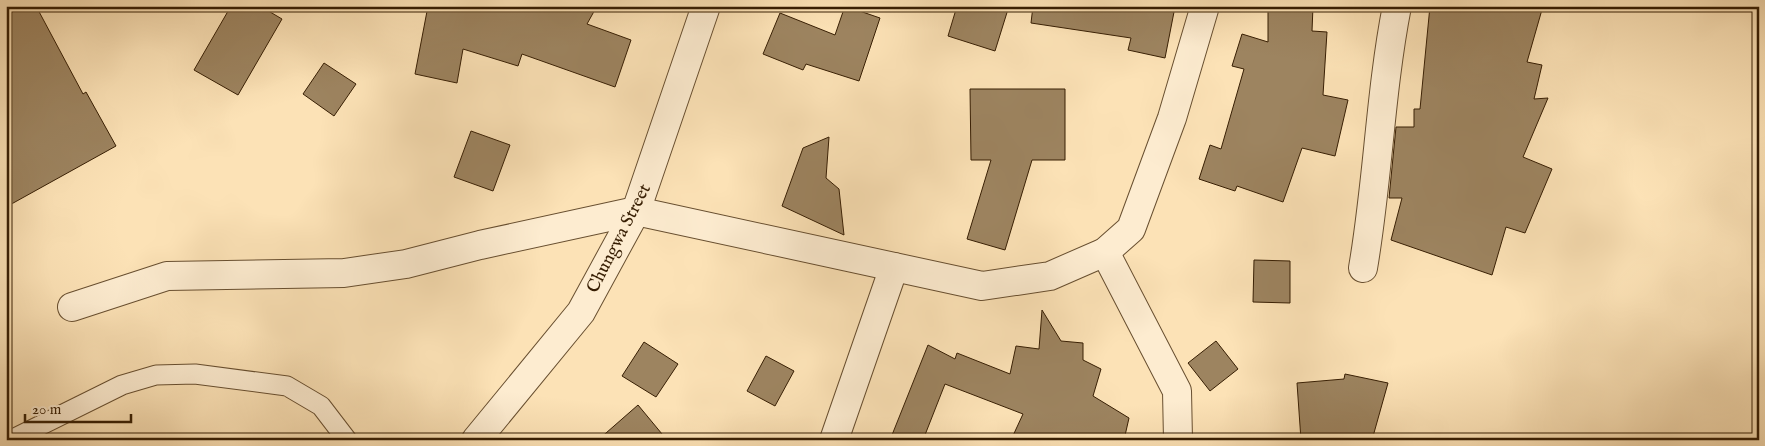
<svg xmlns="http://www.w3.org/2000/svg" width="1765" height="446" font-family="'IM FELL English',serif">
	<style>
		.building { fill: #9d8460; stroke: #371e03 }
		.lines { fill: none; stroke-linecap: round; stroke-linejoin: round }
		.service-casing { stroke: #684f30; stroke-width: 21 }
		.minor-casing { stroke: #684f30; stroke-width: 30 }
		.tertiary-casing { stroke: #684f30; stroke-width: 30 }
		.service { stroke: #fdecd0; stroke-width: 19 }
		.minor { stroke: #fdecd0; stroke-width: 28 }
		.tertiary { stroke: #fdecd0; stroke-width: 28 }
		.labels { text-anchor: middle; stroke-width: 5; stroke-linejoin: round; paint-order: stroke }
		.street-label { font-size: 18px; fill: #371e03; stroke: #fdecd0 }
	</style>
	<rect width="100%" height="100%" fill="#fce2b6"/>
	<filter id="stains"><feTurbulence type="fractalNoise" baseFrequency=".004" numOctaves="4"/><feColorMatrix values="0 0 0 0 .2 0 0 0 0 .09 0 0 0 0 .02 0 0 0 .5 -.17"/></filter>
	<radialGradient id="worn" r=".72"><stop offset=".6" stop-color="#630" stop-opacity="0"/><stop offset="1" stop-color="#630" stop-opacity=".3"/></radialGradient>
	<g class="building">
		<polygon points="17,6 36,6 83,94 86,92 116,146 6,207 6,12"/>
		<polygon points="231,6 260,6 282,19 238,95 194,70"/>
		<polygon points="428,6 597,6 587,24 631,40 615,87 522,54 518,66 463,49 457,83 415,74"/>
		<polygon points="845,6 880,18 859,81 806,64 803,70 763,54 780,13 835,35"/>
		<polygon points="957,6 1009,6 995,51 948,36"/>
		<polygon points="1033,6 1149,6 1174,12 1165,58 1128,50 1131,38 1031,23"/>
		<polygon points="1268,6 1313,6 1312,31 1327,32 1323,95 1348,100 1335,156 1302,148 1283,202 1237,186 1235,191 1199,179 1210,145 1221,149 1244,69 1232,66 1242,34 1268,42"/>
		<polygon points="1430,6 1543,6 1527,62 1542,65 1534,99 1548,98 1523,157 1552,169 1525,233 1506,227 1492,275 1391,240 1402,198 1389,198 1396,127 1414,127 1414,109 1420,109"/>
		<polygon points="324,63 356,84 334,116 303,94"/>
		<polygon points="970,89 1065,89 1065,160 1032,160 1005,250 967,239 991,160 971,160"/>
		<polygon points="471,131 510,145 493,191 454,177"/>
		<polygon points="829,137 826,178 839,189 844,235 782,206 803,148"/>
		<polygon points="1254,260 1290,261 1290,303 1253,302"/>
		<polygon points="1042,310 1061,341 1083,343 1083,360 1101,369 1093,396 1129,418 1124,440 1011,440 1023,414 945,384 923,440 890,440 928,345 955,359 957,353 1010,374 1016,346 1039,349"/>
		<polygon points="1216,341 1238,369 1210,391 1188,363"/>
		<polygon points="644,342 678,364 656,397 622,376"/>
		<polygon points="766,356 794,371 775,406 747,391"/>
		<polygon points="1345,374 1388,383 1372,440 1301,440 1297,383 1344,379"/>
		<polygon points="638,405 667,440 598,440"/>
	</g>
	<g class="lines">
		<defs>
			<polyline id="service" points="11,440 122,385 156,375 195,374 287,386 321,406 347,440"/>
			<g id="minor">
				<polyline points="1105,252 1177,391 1178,440"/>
				<path d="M 1363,268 C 1378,181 1380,93 1397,6"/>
				<polyline points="72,307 167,276 344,273 406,264 480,245 636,211 982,286 1050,276 1105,252 1131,229 1172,118 1205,6"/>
				<polyline points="834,440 894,267"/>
			</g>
			<polyline id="tertiary" points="476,440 581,312 636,211 706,6"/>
		</defs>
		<use href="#service" class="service-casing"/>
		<use href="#minor" class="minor-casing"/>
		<use href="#tertiary" class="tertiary-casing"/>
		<use href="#service" class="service"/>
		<use href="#minor" class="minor"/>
		<use href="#tertiary" class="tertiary"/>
	</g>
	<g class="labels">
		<g class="street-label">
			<text transform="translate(618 238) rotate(-63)" y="6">Chungwa Street</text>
		</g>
	</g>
	<rect width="1765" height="446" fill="none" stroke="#fce2b6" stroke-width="25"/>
	<rect x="8" y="8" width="1750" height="431" fill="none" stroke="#371e03" stroke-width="2.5"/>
	<rect x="12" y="12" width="1740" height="421" fill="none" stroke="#371e03"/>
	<path d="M25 414v8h106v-8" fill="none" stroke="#371e03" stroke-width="2.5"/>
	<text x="32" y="414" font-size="15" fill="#371e03" stroke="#fdecd0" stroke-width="4" paint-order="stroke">20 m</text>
	<rect width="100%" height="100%" filter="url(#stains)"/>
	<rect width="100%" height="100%" fill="url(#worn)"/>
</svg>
